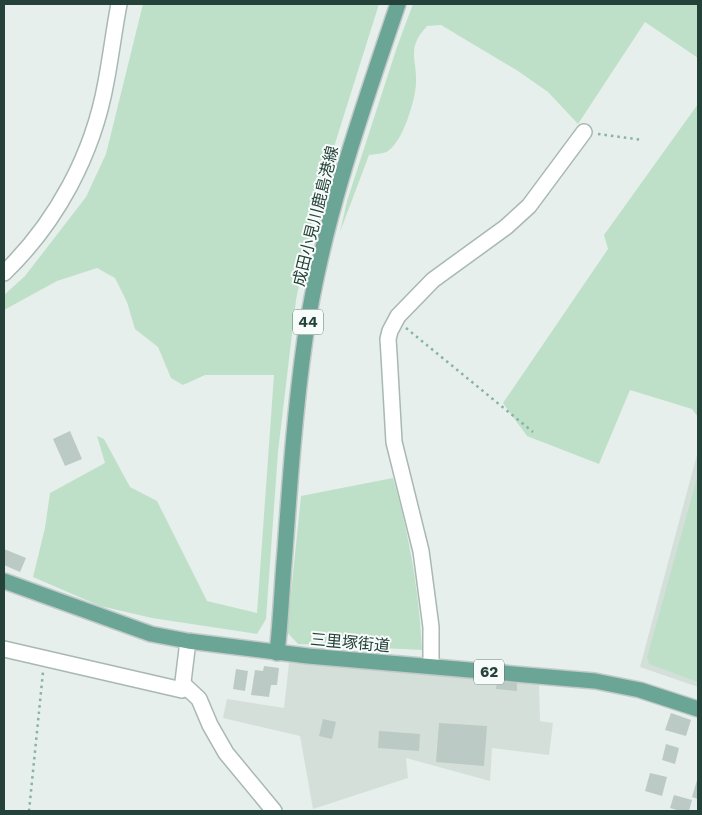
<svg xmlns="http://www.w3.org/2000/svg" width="702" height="815" font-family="'Work Sans','Noto Sans JP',sans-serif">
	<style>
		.built { fill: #d4dfda }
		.green { fill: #bfe0c8 }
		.building { fill: #bbcac4 }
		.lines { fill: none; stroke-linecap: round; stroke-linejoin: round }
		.minor-casing { stroke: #a8b8b2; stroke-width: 18 }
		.major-casing { stroke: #c2cac8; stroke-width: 18 }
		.path { stroke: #86b3a5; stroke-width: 2.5; stroke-dasharray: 2.5 4; stroke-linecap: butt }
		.minor { stroke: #fff; stroke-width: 15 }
		.major { stroke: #6aa596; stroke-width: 15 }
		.labels { text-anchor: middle; stroke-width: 4; stroke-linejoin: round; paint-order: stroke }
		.shield { fill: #f7fbf9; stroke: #637a73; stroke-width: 1 }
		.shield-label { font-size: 15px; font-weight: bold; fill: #24423a }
		.street-label { font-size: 16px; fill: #24423a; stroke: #f7fbf9 }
	</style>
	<rect width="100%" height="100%" fill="#e6efeb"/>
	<g class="built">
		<polygon points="698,451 698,687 640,667"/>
		<polygon points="289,663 539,683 540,721 553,723 549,755 492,748 490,781 406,758 408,778 313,809 300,736 223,718 227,699 284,708"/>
	</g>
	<g class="green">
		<polygon points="143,4 379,4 315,207 296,300 278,452 266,619 257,634 152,618 100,606 33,577 45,528 50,493 105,463 97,436 104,439 130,487 157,501 207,601 257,613 274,375 205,375 183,385 171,378 158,347 135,329 127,302 115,278 97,268 57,281 4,310 4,295 25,276 86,197 106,154"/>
		<path d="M 413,4 L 698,4 L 698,58 L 645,22 L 578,124 L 548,92 L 518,71 L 441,25 L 427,26 C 406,49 417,57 416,84 C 415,101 403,141 388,151 C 384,154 374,154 369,155 L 340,232 L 347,201 L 397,47 Z"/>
		<polygon points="698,104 698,417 692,409 630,390 599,464 527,436 503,403 608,249 604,235"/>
		<polygon points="698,475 698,682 649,664 647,657"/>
		<path d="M 393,478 C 409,533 419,592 422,650 L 298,644 L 287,632 L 301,496 Z"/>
	</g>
	<g class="building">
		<polygon points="70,431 82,459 65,466 53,439"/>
		<polygon points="4,549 26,558 20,572 4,565"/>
		<polygon points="264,666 279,668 277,685 271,685 269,697 251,695 255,670 263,671"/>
		<polygon points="236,669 248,671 245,691 233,689"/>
		<polygon points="497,680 517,682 517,691 496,689"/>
		<polygon points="671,713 691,720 686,736 665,730"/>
		<polygon points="323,719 336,722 332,739 319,736"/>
		<polygon points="439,723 487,726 484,766 436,762"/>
		<polygon points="379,731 420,734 419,751 378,748"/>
		<polygon points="666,744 679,748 675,764 662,760"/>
		<polygon points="650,773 667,777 662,796 645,791"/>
		<polygon points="698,777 698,799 692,797"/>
		<polygon points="674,795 692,800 689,811 680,811 670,808"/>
	</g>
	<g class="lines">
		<defs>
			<g id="minor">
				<path d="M 4,273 C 56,223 93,155 106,82 C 111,56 114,30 119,4"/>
				<polyline points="4,649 182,690 188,641"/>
				<polyline points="431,666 431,627 421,551 394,442 389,354 388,339 390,331 398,316 433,280 506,227 529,206 584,132"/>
				<polyline points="183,684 199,699 210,725 226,753 274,811"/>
			</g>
			<g id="major">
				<polyline points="4,581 151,634 188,641 308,656 595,681 640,690 698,709"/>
				<path d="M 277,653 C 281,619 282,584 285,551 C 290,480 295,409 305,339 C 322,224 361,113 398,4"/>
			</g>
		</defs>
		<use href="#minor" class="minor-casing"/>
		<use href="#major" class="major-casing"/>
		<g class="path">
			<polyline points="598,134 643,140"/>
			<polyline points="406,328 533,432"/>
			<polyline points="29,811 43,672"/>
		</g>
		<use href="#minor" class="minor"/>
		<use href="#major" class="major"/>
	</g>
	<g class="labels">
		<g class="shield">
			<rect x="293" y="309.5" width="30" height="25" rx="4"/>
			<rect x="474" y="659.5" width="30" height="25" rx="4"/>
		</g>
		<g class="shield-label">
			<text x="308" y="327">44</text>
			<text x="489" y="677">62</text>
		</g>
		<g class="street-label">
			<text transform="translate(315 216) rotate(-76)" y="6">成田小見川鹿島港線</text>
			<text transform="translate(350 642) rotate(5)" y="6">三里塚街道</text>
		</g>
	</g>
	<rect width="702" height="815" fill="none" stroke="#24423a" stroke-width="10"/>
</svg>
